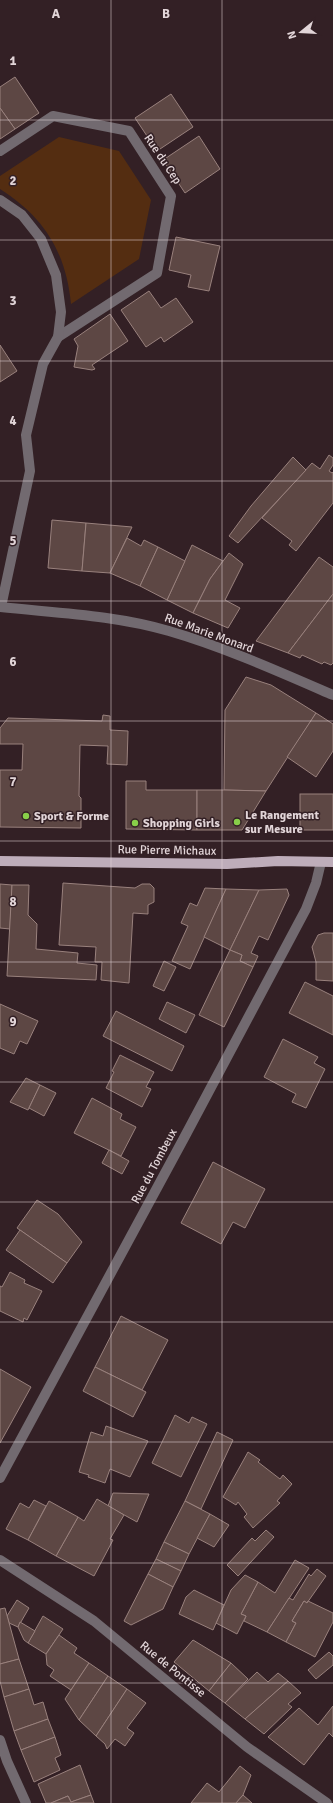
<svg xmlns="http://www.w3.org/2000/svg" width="333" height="1803" font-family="Signika,sans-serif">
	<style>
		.green { fill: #542d11 }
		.building { fill: #5d4744; stroke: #99817d }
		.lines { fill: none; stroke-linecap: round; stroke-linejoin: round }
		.minor { stroke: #726a70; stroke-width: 10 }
		.major { stroke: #beadba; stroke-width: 10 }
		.grid { fill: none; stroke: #e2d5d8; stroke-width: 1; stroke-opacity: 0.55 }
		.poi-dot { fill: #88cf49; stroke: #332025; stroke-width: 1.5 }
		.labels { text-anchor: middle; stroke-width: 3; stroke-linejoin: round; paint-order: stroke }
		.street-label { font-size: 12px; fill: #e2d5d8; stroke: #332025 }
		.poi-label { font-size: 12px; font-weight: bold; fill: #e2d5d8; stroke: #332025; text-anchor: start }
		.grid-label { font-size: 13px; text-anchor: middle; font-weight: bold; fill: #e2d5d8; stroke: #332025; stroke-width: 3; stroke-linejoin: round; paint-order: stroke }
	</style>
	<rect width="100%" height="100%" fill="#332025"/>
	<path class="green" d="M 59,137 L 119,151 L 151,200 L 139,259 L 71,304 C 66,252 44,217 0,189 L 0,176 Z"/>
	<g class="building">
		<polygon points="15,77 39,113 15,129 0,108 0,87"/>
		<polygon points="171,94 193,127 157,151 135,118"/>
		<polygon points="0,108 15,129 0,139"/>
		<polygon points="199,136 220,169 185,193 163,160"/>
		<polygon points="176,237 220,246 209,291 188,287 191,275 169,270"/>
		<polygon points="149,291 161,308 176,298 193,322 164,342 161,337 146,347 121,310"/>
		<polygon points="110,314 128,341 92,365 95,369 92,370 74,367 78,346 74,339"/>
		<polygon points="0,345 17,371 0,382"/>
		<polygon points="329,455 333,458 333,465 329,471 332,473 333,472 333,503 296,551 289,545 292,541 262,518 312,463 320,469"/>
		<polygon points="293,457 306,470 238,543 229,536 251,506"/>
		<polygon points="52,520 86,523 82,571 48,568"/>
		<polygon points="86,523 132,527 110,573 82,571"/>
		<polygon points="127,538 141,546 144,540 158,547 140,586 110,573"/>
		<polygon points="192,545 223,561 210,579 193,613 167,600"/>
		<polygon points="158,547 185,561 167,600 140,586"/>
		<polygon points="229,553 243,564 225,600 240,608 228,628 193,613 210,579"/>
		<polygon points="319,557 333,567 333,594 288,653 256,641"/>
		<polygon points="333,594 333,663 331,665 324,662 322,664 302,655 300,658 288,653"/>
		<polygon points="246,677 271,685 316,713 266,791 224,790 225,710"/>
		<polygon points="316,713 333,724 333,751 316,777 287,757"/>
		<polygon points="103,715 110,716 110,730 128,731 127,765 107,764 108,746 80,745 79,796 81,798 81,828 0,827 0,770 22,770 23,744 0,744 0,728 8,718 102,721"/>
		<polygon points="126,781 146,781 146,790 197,790 197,830 126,829"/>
		<polygon points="197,790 224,790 266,791 242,830 197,830"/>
		<rect x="300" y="794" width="33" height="36"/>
		<polygon points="63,883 135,888 142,884 150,884 154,888 154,902 148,905 148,914 133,913 129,983 101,980 102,962 95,962 96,947 59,945"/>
		<polygon points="0,884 12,885 10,929 0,928"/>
		<polygon points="12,885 29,885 28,915 37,924 36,949 78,953 77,963 97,965 96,980 7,976"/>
		<polygon points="205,888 226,889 190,969 172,961 188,926 181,923 190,903 197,906"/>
		<polygon points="226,889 259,890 230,950 204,937"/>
		<polygon points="287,889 289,895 268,940 259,936 251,953 258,956 253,967 240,961 242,955 230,950 259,890"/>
		<polygon points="324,933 333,933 333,981 316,980 316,962 312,947 318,935"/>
		<polygon points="230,950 242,955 240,961 253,967 224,1027 199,1015"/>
		<polygon points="164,961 176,967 164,991 153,986"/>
		<polygon points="305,982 333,996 333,1035 289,1013"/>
		<polygon points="167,1002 195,1015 186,1033 159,1019"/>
		<polygon points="0,1004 38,1021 27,1044 20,1041 14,1054 0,1048"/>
		<polygon points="116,1011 184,1046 172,1071 103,1036"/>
		<polygon points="283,1039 318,1057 314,1063 325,1069 306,1108 292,1102 296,1094 264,1077"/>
		<polygon points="120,1055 154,1072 146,1087 151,1089 142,1107 106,1088 114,1072 112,1071"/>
		<polygon points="26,1078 40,1085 28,1110 10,1102"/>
		<polygon points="40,1085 56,1093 44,1116 29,1108"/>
		<polygon points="92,1098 122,1114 120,1119 136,1127 121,1156 74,1133"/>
		<polygon points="109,1150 129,1161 122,1174 102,1163"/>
		<polygon points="213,1162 265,1189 245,1228 233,1222 221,1244 181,1223"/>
		<polygon points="37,1200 58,1214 82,1242 67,1263 17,1228"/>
		<polygon points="20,1230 67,1263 53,1283 6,1250"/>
		<polygon points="10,1272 25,1280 24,1283 42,1291 27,1320 24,1318 23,1322 0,1311 0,1286 2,1287"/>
		<polygon points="121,1316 168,1340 142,1390 95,1367"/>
		<polygon points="95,1367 146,1392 133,1417 83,1391"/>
		<polygon points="0,1369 31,1387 0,1443"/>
		<polygon points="175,1415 189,1423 192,1417 207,1424 181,1477 152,1463"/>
		<polygon points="106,1426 148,1441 130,1477 110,1469 105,1483 88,1477 89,1475 79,1472 91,1432 103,1436"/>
		<polygon points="217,1432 233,1440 201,1509 185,1501"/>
		<polygon points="248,1452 260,1460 258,1462 280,1479 283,1475 292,1484 277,1501 280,1503 253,1528 244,1517 247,1514 238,1502 236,1505 223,1497"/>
		<polygon points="113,1493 149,1494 137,1522 108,1506"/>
		<polygon points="97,1499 124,1515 110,1539 113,1540 94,1576 56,1556 78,1517 84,1521"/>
		<polygon points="34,1500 46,1506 28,1540 6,1529 20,1503 29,1508"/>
		<polygon points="49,1501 78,1517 56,1556 28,1540"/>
		<polygon points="185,1501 210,1514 189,1554 164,1542"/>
		<polygon points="210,1514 229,1525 214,1547 197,1538"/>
		<polygon points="266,1530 274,1537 238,1576 227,1565 252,1538 255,1541"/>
		<polygon points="164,1542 189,1554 181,1571 156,1559"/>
		<polygon points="156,1559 181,1571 173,1587 148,1574"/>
		<polygon points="295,1560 309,1568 267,1632 244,1621 246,1616 241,1614 258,1582 275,1593"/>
		<polygon points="317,1569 326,1576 307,1603 304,1601 292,1621 296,1623 286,1642 267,1632 289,1598 293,1600 309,1574 311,1576"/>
		<polygon points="148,1574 173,1587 163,1609 131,1625 124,1621"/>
		<polygon points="245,1575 258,1582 241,1614 246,1616 237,1634 216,1623 231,1590"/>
		<polygon points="194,1590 224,1605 213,1630 179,1614 186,1597"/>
		<polygon points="17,1600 29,1608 18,1627 9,1623 7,1616"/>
		<polygon points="304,1601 307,1603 308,1601 333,1613 333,1622 315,1657 286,1642 296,1623 292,1621"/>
		<polygon points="5,1608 19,1659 0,1664 0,1609"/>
		<polygon points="43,1616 63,1629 46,1654 28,1643"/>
		<polygon points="20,1622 35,1631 28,1643 24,1640 18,1627"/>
		<polygon points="59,1635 77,1648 74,1653 89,1663 71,1690 50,1676 54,1670 47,1665 46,1654"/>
		<polygon points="193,1640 231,1663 209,1691 174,1662"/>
		<polygon points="329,1652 333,1656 333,1665 316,1679 308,1670"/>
		<polygon points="19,1659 29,1689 4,1697 0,1681 0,1664"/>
		<polygon points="89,1663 108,1676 79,1720 65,1699"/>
		<polygon points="231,1663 248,1679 225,1703 209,1691"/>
		<polygon points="257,1672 268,1682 278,1673 288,1681 245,1719 225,1703"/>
		<polygon points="108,1676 127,1689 96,1736 79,1720"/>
		<polygon points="288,1681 301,1693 288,1704 292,1707 264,1734 245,1719"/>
		<polygon points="29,1689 34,1705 43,1702 48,1719 14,1731 4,1697"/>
		<polygon points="127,1689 146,1703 127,1728 134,1733 125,1746 115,1739 107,1749 105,1744 96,1736"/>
		<polygon points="333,1706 333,1737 329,1733 304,1765 268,1737 299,1708 318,1725"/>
		<polygon points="48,1719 55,1737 21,1750 14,1731"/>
		<polygon points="55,1737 61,1755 55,1758 60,1770 34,1782 21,1750"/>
		<polygon points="80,1765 91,1795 71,1802 68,1796 51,1803 46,1803 38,1784"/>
		<polygon points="240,1766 251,1775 243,1795 236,1803 191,1803 207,1783 219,1792"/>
		<polygon points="91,1795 94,1803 51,1803 68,1796 71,1802"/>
		<polygon points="243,1795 252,1803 236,1803"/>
	</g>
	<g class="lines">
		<g class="minor">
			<polyline points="0,151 53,116 129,131 171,196 157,273 58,337"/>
			<polyline points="0,200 22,215 41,239 56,275 61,312 58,337 43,364 26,435 30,471 1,607"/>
			<path d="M 0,607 C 56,613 115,615 169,631 C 224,647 280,672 333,695"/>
			<polyline points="0,1478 184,1138 306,909 316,883 321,862"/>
			<polyline points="0,1560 94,1621 247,1747 327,1803"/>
			<polyline points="0,1740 7,1761 26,1803"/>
		</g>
		<polyline class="major" points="0,861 227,864 278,861 333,862"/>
	</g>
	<path class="grid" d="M 111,0 L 111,1803M 222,0 L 222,1803M 0,120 L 333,120M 0,240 L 333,240M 0,361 L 333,361M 0,481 L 333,481M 0,601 L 333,601M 0,721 L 333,721M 0,841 L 333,841M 0,962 L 333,962M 0,1082 L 333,1082M 0,1202 L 333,1202M 0,1322 L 333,1322M 0,1442 L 333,1442M 0,1563 L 333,1563M 0,1683 L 333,1683"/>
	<g class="poi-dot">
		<circle cx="26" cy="816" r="4"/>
		<circle cx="237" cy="822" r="4"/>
		<circle cx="135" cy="823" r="4"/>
	</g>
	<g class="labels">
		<g class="street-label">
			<text transform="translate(163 159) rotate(56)" y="4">Rue du Cep</text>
			<text transform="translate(209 633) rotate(20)" y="4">Rue Marie Monard</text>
			<text transform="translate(167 850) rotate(1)" y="4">Rue Pierre Michaux</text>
			<text transform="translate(154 1166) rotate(-62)" y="4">Rue du Tombeux</text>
			<text transform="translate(173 1669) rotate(39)" y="4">Rue de Pontisse</text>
		</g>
		<g class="poi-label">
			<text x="245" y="819">Le Rangement<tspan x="245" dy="14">sur Mesure</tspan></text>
			<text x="34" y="820">Sport &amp; Forme</text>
			<text x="143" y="827">Shopping Girls</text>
		</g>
	</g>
	<g class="grid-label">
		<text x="56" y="18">A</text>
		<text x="166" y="18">B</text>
		<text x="13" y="65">1</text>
		<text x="13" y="185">2</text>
		<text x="13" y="305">3</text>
		<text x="13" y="425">4</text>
		<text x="13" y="545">5</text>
		<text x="13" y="666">6</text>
		<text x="13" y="786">7</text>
		<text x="13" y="906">8</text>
		<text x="13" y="1026">9</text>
	</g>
	<g transform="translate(301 32) rotate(252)" stroke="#332025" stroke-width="3" paint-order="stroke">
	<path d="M0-3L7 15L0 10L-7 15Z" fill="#e2d5d8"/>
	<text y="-6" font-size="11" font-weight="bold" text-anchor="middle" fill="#e2d5d8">N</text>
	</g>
</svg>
